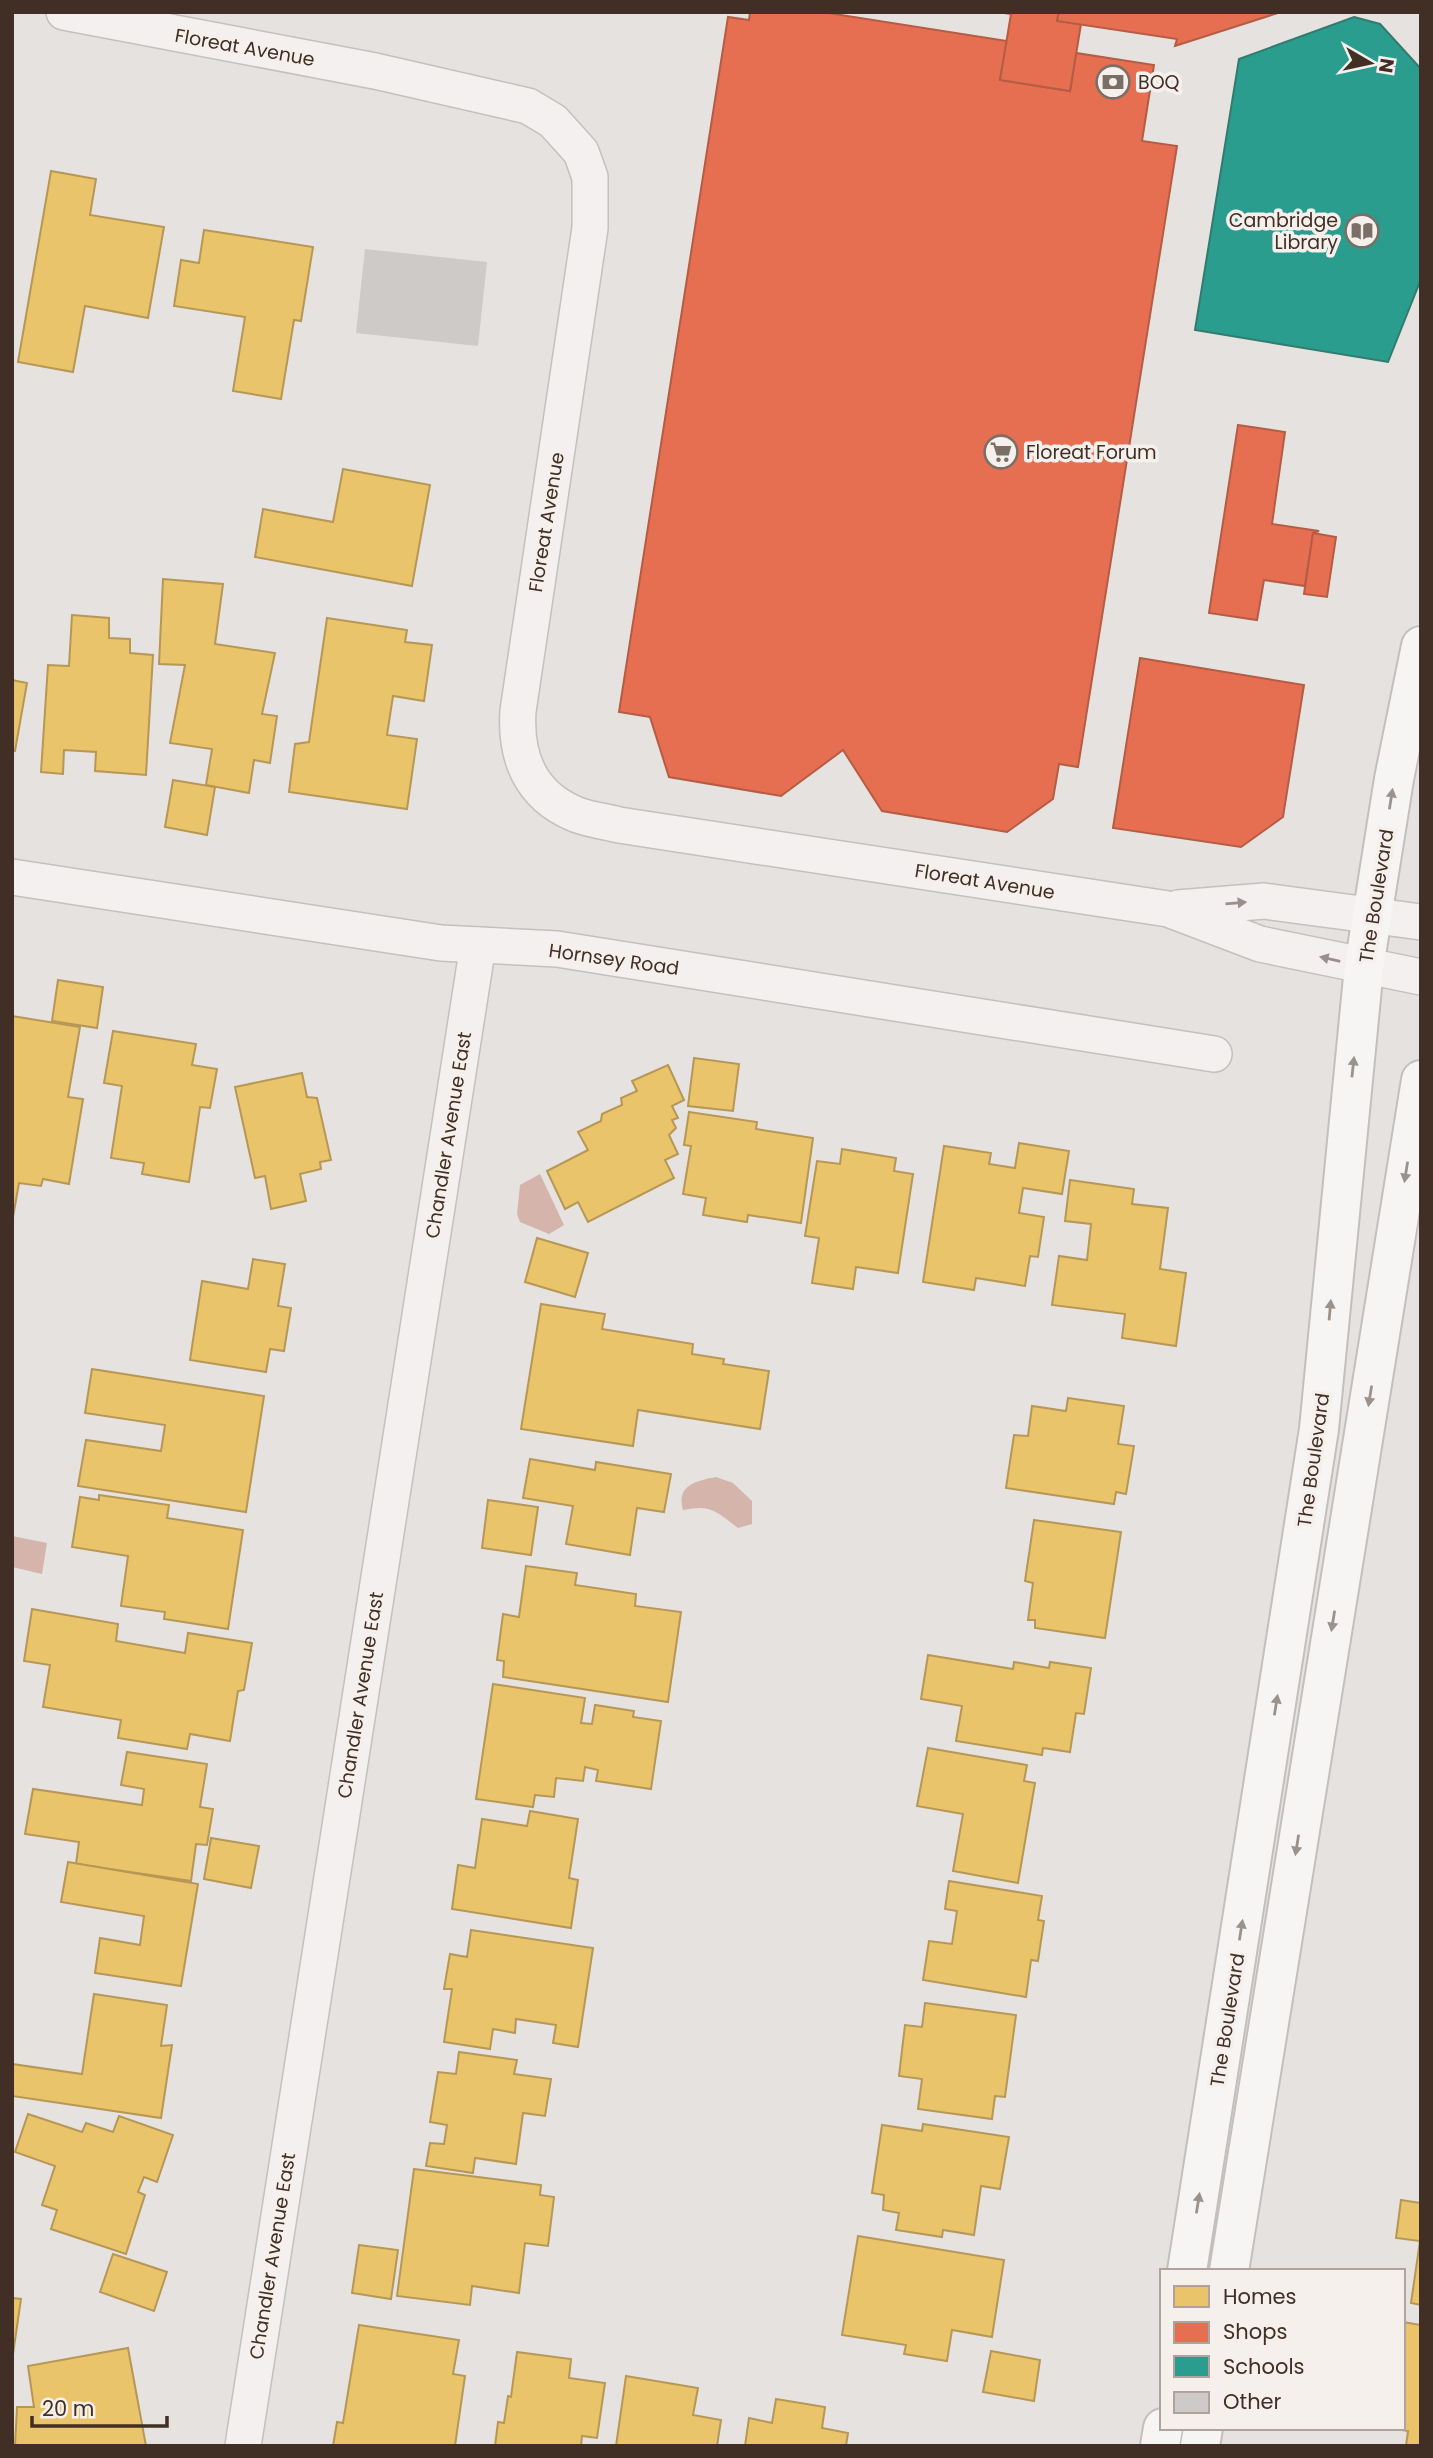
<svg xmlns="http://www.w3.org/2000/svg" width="1433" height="2458" font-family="Poppins,sans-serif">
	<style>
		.water { fill: #d4b4ab }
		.homes { fill: #e9c46a; stroke: #b79755; stroke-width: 2 }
		.shops { fill: #e76f51; stroke: #b55c44; stroke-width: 2 }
		.schools { fill: #2a9d8f; stroke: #317c6f; stroke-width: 2 }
		.building { fill: #cecac8 }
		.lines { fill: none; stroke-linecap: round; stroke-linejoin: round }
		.minor-casing { stroke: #c4c0be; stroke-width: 38 }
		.primary-casing { stroke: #c4bfbc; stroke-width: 42 }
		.minor { stroke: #f3f0ef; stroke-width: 35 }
		.primary { stroke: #f6f5f4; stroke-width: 38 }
		.oneway { fill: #9c928c }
		.oneway2 { fill: #9a908a }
		.labels { text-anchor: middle; stroke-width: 7; stroke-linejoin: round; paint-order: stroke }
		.street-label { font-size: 19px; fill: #412f25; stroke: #f6f0ed }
		.poi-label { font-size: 19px; fill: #412f25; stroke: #f6f0ed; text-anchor: start }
	</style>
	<rect width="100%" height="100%" fill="#e6e2e0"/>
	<g class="water">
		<polygon points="540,1174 564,1225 549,1234 520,1222 517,1214 520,1185"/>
		<path d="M 716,1477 L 733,1483 L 752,1501 L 752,1524 L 738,1528 C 716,1511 711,1504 683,1510 C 676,1486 695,1481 716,1477 Z"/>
		<polygon points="12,1536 47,1543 42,1574 12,1567"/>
	</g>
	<g class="homes">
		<polygon points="51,171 96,179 90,215 164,227 148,318 85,306 73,372 18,362"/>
		<polygon points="204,230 313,247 301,321 294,320 281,399 233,391 245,317 174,306 181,260 199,263"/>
		<polygon points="343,469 430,485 412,586 255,557 263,509 333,522"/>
		<polygon points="163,579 223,584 215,644 275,653 262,714 277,716 270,763 254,760 249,793 206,785 212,749 170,743 185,665 159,664"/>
		<polygon points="72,615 109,618 109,638 130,639 130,653 153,655 146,775 95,771 96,752 64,750 63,774 41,772 48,665 69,666"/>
		<polygon points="327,618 407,630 405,642 432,645 424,701 393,696 387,735 417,739 407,809 289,792 295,744 309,742"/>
		<polygon points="12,680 27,683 15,751 12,750"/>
		<polygon points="173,780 215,787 207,835 165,827"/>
		<polygon points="58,980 103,987 97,1028 52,1021"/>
		<polygon points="12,1016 80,1027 68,1097 83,1099 69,1184 43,1179 41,1186 19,1183 13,1217"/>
		<polygon points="113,1031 196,1044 192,1065 217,1069 210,1108 200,1107 189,1182 142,1174 144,1163 111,1158 122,1086 104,1083"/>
		<polygon points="694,1058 739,1064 733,1111 688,1106"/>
		<polygon points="668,1065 684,1100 672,1106 678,1118 672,1120 676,1128 669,1135 678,1154 665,1160 674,1178 588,1222 578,1202 565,1209 547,1171 588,1150 578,1132 601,1121 602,1114 622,1105 621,1098 637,1091 632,1081"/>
		<polygon points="302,1073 307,1097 317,1098 331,1160 320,1162 321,1169 300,1174 306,1201 271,1209 265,1176 255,1178 235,1087"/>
		<polygon points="689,1112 757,1122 756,1129 813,1138 801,1223 748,1215 747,1222 703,1215 706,1198 683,1194 691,1146 684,1145"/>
		<polygon points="1019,1143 1069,1151 1062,1194 1023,1188 1019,1213 1044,1217 1038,1257 1030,1256 1025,1286 976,1278 974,1290 923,1282 944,1146 991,1153 989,1164 1015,1168"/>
		<polygon points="842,1149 896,1158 894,1171 913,1174 898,1273 856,1267 853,1289 812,1283 819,1238 805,1236 817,1161 840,1164"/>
		<polygon points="1070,1180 1134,1189 1132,1204 1168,1208 1160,1269 1186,1273 1176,1346 1122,1338 1125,1314 1052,1305 1059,1256 1087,1260 1091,1224 1065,1221"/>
		<polygon points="537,1238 588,1253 575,1297 525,1282"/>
		<polygon points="253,1259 285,1264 278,1306 291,1308 284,1351 270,1349 266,1372 190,1360 202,1281 248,1289"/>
		<polygon points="541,1304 605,1314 602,1329 693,1344 692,1354 724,1359 723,1364 769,1371 760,1429 638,1410 633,1446 521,1429"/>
		<polygon points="92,1369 264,1396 246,1512 78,1486 86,1440 161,1451 165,1425 85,1413"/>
		<polygon points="1068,1398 1124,1406 1118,1444 1134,1446 1126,1494 1116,1492 1114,1504 1006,1488 1014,1435 1028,1436 1032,1406 1066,1411"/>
		<polygon points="530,1459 595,1470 596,1462 671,1474 664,1512 637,1508 630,1555 566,1544 573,1506 523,1498"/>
		<polygon points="99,1495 169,1505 167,1518 243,1530 228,1629 164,1619 165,1612 121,1606 128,1556 72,1547 80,1497 99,1500"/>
		<polygon points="488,1500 538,1507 531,1555 482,1548"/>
		<polygon points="1034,1520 1121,1532 1105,1638 1035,1628 1035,1620 1028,1620 1033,1583 1025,1581"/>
		<polygon points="526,1566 577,1573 575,1585 636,1594 635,1606 681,1612 668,1702 503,1677 504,1661 497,1660 503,1614 519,1617"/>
		<polygon points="32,1609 118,1624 116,1641 185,1653 188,1633 252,1643 244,1690 238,1691 230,1741 190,1734 187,1749 118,1738 121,1720 43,1707 50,1665 24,1661"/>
		<polygon points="928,1655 1013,1669 1014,1662 1049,1668 1050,1662 1091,1668 1084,1714 1076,1713 1070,1752 1043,1748 1042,1755 956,1741 962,1706 921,1699"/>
		<polygon points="493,1684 585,1698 581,1723 592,1724 595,1705 634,1711 633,1717 661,1721 651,1789 596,1781 598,1770 585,1767 583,1781 556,1778 554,1797 535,1795 533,1807 476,1799"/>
		<polygon points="928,1748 1027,1765 1024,1781 1035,1783 1018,1883 953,1871 963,1814 917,1806"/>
		<polygon points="127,1752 207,1764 200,1807 213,1809 207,1845 196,1844 191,1881 76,1864 79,1842 25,1834 33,1789 142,1805 144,1789 121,1785"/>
		<polygon points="530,1811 578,1819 569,1878 578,1880 571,1928 452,1909 458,1865 475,1868 482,1819 527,1826"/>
		<polygon points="211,1838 259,1846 251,1888 204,1879"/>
		<polygon points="68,1862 198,1884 181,1986 95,1973 100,1938 140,1945 144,1916 61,1902"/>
		<polygon points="949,1881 1042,1896 1038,1920 1044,1921 1038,1961 1031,1960 1026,1997 923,1980 929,1941 952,1944 957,1911 945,1909"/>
		<polygon points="471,1930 593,1948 578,2047 553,2043 556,2025 516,2019 515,2033 493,2029 490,2049 444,2042 452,1989 444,1989 450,1954 467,1957"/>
		<polygon points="94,1994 167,2005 161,2046 172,2045 161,2118 12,2096 12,2064 82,2074"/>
		<polygon points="925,2003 1016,2015 1005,2097 995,2096 992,2119 918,2109 922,2079 899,2076 905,2025 922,2027"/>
		<polygon points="459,2052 517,2060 514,2074 551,2079 545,2116 523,2113 516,2164 475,2158 473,2173 426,2166 430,2143 444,2144 447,2125 430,2122 438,2072 456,2074"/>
		<polygon points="28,2114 82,2132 86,2123 113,2132 119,2116 173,2135 157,2182 144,2177 138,2192 145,2195 126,2254 51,2229 57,2210 42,2205 55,2166 15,2152"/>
		<polygon points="923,2124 1009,2137 1000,2189 981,2186 974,2235 943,2230 942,2237 896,2230 899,2213 883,2210 884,2195 872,2193 882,2125 922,2131"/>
		<polygon points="414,2169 541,2185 540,2195 554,2197 548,2246 525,2243 519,2293 472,2286 470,2305 397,2296"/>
		<polygon points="1401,2200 1421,2203 1421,2305 1411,2303 1420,2241 1396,2238"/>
		<polygon points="858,2236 1004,2260 992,2337 952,2330 947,2361 904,2354 906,2345 842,2335"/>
		<polygon points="359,2245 398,2250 391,2299 352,2293"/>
		<polygon points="113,2254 167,2272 154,2311 100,2292"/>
		<polygon points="12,2298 21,2299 12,2361"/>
		<polygon points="1403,2322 1421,2325 1421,2446 1406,2446 1408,2431 1390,2428 1403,2428"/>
		<polygon points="359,2325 459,2340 453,2374 465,2376 455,2446 333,2446 337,2422 343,2423"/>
		<polygon points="128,2348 146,2446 15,2446 17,2407 34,2407 28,2366"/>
		<polygon points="991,2351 1040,2360 1034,2401 983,2392"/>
		<polygon points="517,2352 571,2359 569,2378 605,2383 597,2438 582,2436 581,2446 495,2446 498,2422 504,2423 508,2396 511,2397"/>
		<polygon points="626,2376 698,2388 693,2415 721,2420 717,2446 616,2446"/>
		<polygon points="776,2399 825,2407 822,2428 848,2433 846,2446 745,2446 749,2418 772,2423"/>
	</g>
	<g class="shops">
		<polygon points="750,12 822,12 1007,41 1000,80 1070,91 1076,53 1154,65 1142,141 1177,146 1078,767 1059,764 1053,799 1007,832 882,811 843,750 781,796 669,777 650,717 619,712 728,17 749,20"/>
		<polygon points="997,12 1059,12 1057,21 1081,24 1070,91 1000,80 1011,14"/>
		<polygon points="1059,12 1281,12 1175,46 1177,39 1057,21"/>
		<polygon points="1238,425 1285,432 1272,524 1319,531 1313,533 1305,586 1264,580 1257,620 1209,613"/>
		<polygon points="1313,533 1336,537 1327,597 1304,594"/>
		<polygon points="1140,658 1304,685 1283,817 1241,847 1113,828"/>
	</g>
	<polygon class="schools" points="1354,17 1380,24 1421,69 1421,279 1388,362 1195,330 1239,59"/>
	<polygon class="building" points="365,249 487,262 478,346 356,333"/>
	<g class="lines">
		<defs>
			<g id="minor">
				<path d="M 64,12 L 375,71 L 528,106 L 553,121 L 581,152 L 590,177 L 590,228 L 518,711 C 515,757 530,795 575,814 C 589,820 605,821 619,825 L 1168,909 L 1260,944 L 1421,977"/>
				<polyline points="12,877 441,943 557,949 1214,1054"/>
				<polyline points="1178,908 1264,901 1421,922"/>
				<polyline points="243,2446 478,945"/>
			</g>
			<g id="primary">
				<polyline points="1187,2271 1319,1429 1364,967 1394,779 1421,646"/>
				<polyline points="1229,2271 1421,1080"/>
				<polyline points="1160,2446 1163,2428"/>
				<polyline points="1200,2446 1203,2428"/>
			</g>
		</defs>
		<use href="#minor" class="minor-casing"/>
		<use href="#primary" class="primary-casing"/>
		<use href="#minor" class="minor"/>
		<use href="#primary" class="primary"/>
	</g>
	<defs><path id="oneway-solid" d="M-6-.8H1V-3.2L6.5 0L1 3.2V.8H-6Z" transform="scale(1.75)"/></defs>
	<g class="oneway">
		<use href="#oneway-solid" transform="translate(1391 799) rotate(-81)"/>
		<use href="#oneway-solid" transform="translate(1353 1067) rotate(-84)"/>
		<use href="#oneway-solid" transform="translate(1406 1172) rotate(99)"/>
		<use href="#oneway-solid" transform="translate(1330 1310) rotate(-85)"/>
		<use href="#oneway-solid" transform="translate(1370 1396) rotate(99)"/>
		<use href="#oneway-solid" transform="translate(1333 1621) rotate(99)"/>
		<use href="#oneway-solid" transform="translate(1276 1705) rotate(-81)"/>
		<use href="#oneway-solid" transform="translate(1297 1845) rotate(99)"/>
		<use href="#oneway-solid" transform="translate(1241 1930) rotate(-81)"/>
		<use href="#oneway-solid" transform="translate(1198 2203) rotate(-81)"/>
	</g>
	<g class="oneway2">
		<use href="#oneway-solid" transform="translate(1236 903) rotate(-5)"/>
		<use href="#oneway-solid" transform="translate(1330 959) rotate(-167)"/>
	</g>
	<defs>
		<symbol id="bank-ring" viewBox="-11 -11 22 22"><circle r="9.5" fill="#f6f0ed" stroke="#7b6e66" stroke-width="1.5"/><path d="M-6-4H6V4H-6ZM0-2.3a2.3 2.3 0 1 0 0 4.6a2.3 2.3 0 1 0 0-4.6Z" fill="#7b6e66"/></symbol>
		<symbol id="library-ring" viewBox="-11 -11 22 22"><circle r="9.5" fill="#f6f0ed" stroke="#7b6e66" stroke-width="1.5"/><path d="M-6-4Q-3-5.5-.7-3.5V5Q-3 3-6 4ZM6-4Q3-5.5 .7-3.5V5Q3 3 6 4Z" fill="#7b6e66"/></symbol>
		<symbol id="supermarket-ring" viewBox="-11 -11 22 22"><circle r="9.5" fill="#f6f0ed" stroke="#7b6e66" stroke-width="1.5"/><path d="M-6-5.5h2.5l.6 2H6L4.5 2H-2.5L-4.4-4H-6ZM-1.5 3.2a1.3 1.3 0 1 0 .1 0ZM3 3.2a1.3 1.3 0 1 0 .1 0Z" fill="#7b6e66"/></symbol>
	</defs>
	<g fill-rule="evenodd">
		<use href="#bank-ring" x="1094" y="63" width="38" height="38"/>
		<use href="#library-ring" x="1343" y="212" width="38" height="38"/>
		<use href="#supermarket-ring" x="982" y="433" width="38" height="38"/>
	</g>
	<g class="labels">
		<g class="street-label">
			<text transform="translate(245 47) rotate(10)" y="7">Floreat Avenue</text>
			<text transform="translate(546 522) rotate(-81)" y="7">Floreat Avenue</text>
			<text transform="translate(985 881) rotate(9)" y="7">Floreat Avenue</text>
			<text transform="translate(1376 896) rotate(-81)" y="7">The Boulevard</text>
			<text transform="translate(614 959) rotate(8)" y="7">Hornsey Road</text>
			<text transform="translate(448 1135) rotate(-81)" y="7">Chandler Avenue East</text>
			<text transform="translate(1313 1460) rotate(-82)" y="7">The Boulevard</text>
			<text transform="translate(360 1695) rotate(-81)" y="7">Chandler Avenue East</text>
			<text transform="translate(1227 2020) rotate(-81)" y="7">The Boulevard</text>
			<text transform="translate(272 2256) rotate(-81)" y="7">Chandler Avenue East</text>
		</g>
		<g class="poi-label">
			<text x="1138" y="89">BOQ</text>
			<text x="1338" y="227" text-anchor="end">Cambridge<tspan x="1338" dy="22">Library</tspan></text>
			<text x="1026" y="459">Floreat Forum</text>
		</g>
	</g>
	<rect width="1433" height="2458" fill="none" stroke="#412f25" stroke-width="28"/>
	<rect x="1160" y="2269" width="245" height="161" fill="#f6f0ed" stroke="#aea39d" stroke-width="2"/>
	<rect x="1174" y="2286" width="35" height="21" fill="#e9c46a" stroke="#aea39d" stroke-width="2"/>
	<text x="1223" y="2304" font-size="21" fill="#412f25">Homes</text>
	<rect x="1174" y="2322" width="35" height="21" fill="#e76f51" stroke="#aea39d" stroke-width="2"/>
	<text x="1223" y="2339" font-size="21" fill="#412f25">Shops</text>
	<rect x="1174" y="2356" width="35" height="21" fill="#2a9d8f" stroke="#aea39d" stroke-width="2"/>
	<text x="1223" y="2374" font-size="21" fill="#412f25">Schools</text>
	<rect x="1174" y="2392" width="35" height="21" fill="#cecac8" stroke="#aea39d" stroke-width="2"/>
	<text x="1223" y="2409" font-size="21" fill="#412f25">Other</text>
	<g transform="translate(1370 63) rotate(99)" stroke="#f6f0ed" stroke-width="5" paint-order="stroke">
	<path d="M0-5L12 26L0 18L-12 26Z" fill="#412f25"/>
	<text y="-10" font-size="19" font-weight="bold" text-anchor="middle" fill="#412f25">N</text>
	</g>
	<path d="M32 2416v10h135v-10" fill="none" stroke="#412f25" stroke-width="3.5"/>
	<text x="42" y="2416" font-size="21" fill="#412f25" stroke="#f6f0ed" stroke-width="5" paint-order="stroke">20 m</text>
</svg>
